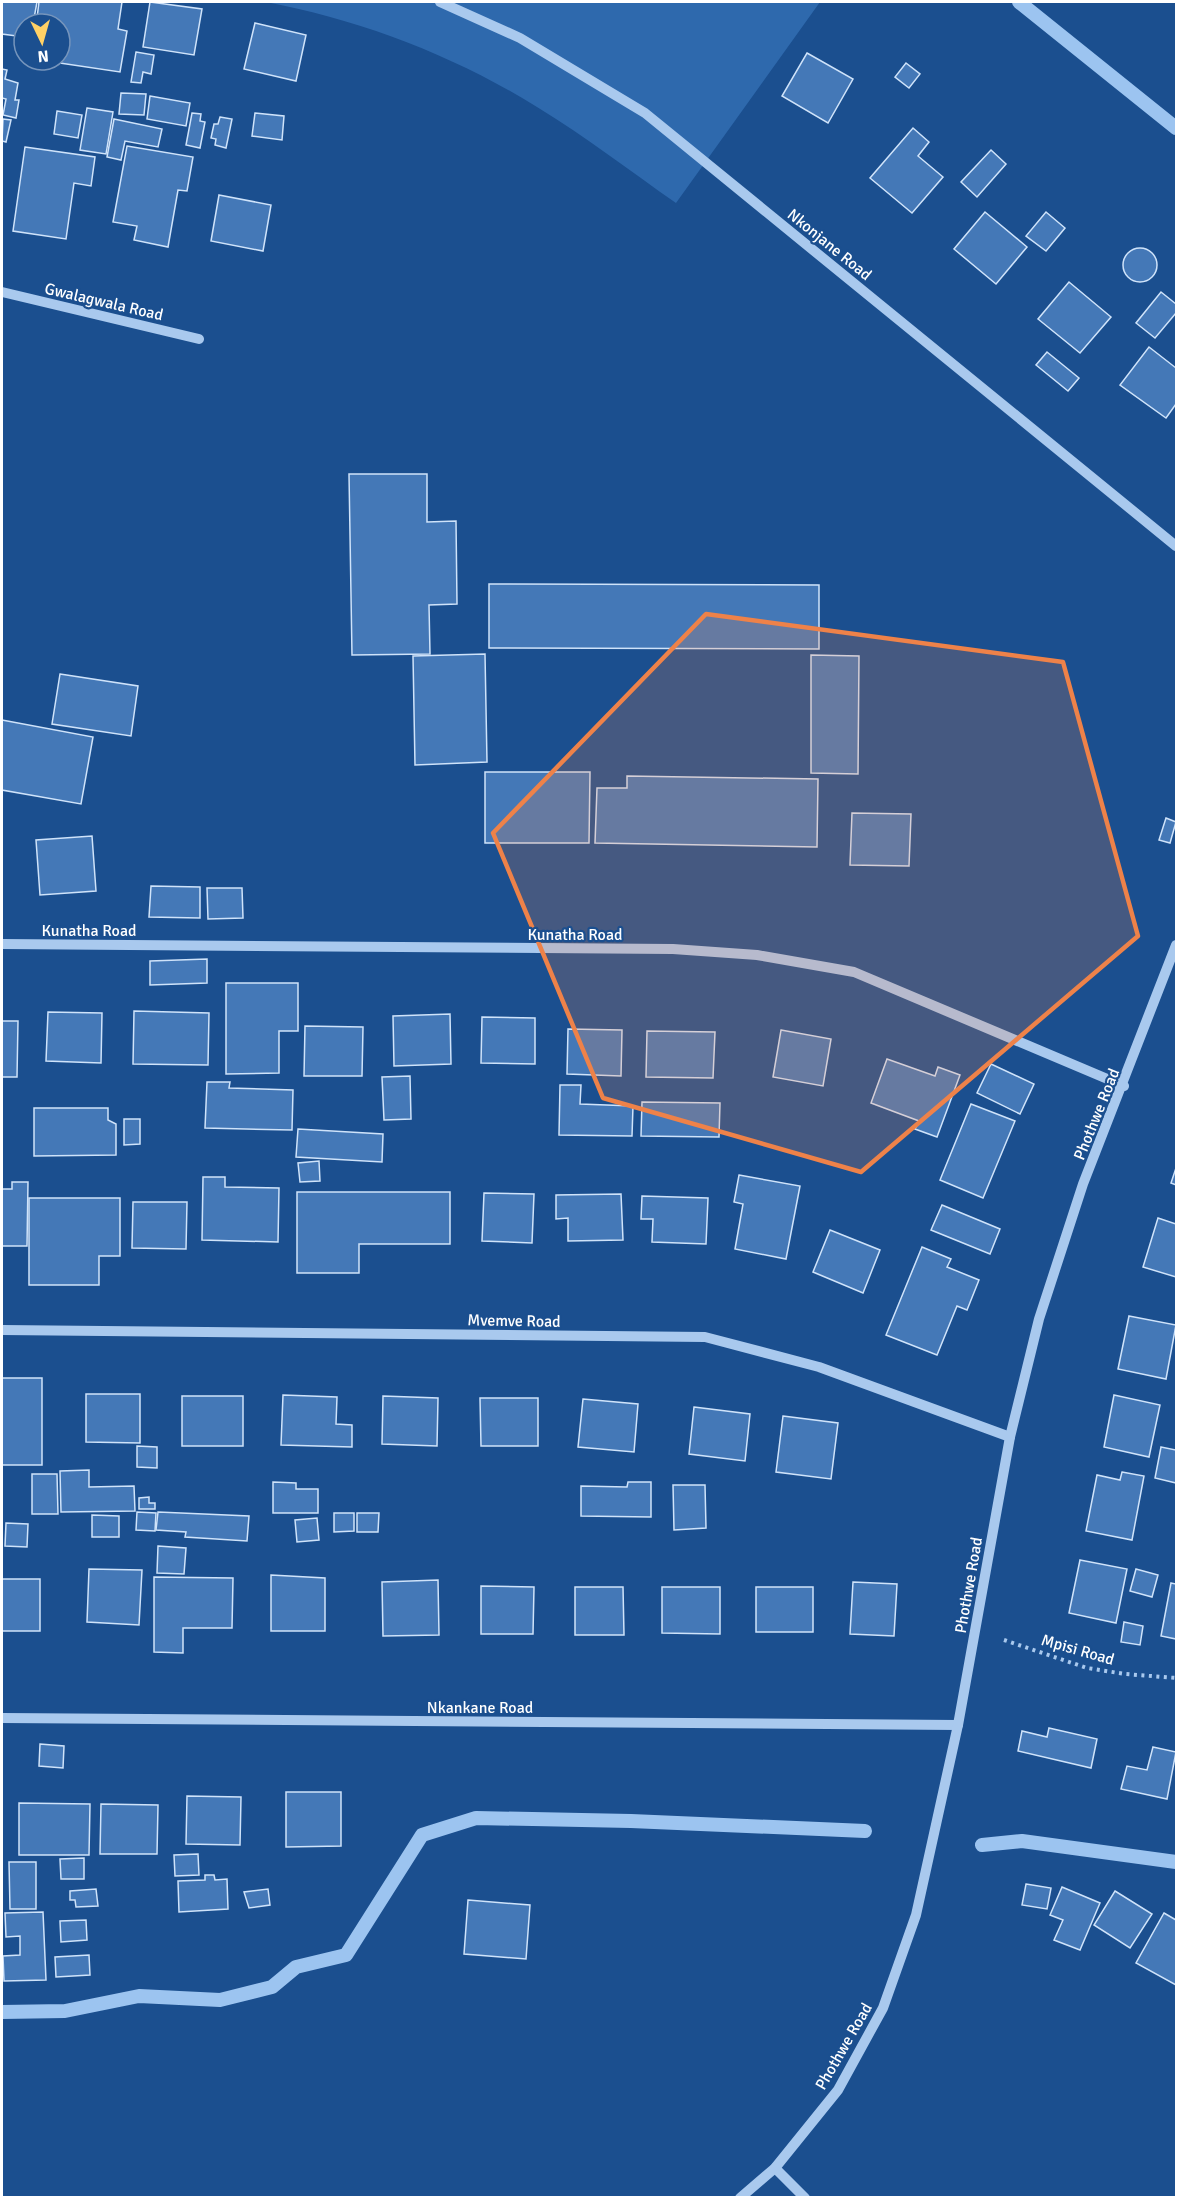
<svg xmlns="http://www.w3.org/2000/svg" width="1178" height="2199" font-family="Signika,sans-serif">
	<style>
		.green { fill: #2e69ad }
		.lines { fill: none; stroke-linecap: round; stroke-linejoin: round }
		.stream { stroke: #9cc4f0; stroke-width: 14 }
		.building { fill: #4478b7; stroke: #cfe3fa; stroke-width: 1.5 }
		.path { stroke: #a9c9ee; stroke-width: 4; stroke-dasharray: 3 4.5; stroke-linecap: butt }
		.minor { stroke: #a9c9ee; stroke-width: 10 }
		.marked { fill: #ee8249; fill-opacity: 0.2; stroke: #ee8249; stroke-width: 4.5; stroke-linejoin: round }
		.labels { text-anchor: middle; stroke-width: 4.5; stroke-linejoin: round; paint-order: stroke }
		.street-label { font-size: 16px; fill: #fff; stroke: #1b4f8f }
	</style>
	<rect width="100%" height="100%" fill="#1b4f8f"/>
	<path class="green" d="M 266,2 L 820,2 L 676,203 C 630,171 585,136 537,107 C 455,56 361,20 266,2 Z"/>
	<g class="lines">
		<g class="stream">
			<polyline points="1019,2 1176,128"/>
			<polyline points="982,1845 1022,1841 1176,1862"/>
			<polyline points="2,2012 65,2011 139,1996 220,2000 272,1987 296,1967 346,1955 422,1835 476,1818 631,1821 865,1831"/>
		</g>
	</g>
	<g class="building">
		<polygon points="2,2 37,2 33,24 24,24 24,37 2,34"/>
		<polygon points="39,2 122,2 118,29 127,31 120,72 53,62 60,60 60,24 37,18"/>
		<polygon points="150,2 202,9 194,55 143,47"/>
		<polygon points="255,23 306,35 296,81 244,69"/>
		<polygon points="136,52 154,55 151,74 143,72 141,83 131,82"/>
		<polygon points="807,53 853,79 828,123 782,96"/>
		<polygon points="906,63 920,74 909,88 895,77"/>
		<polygon points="2,69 7,70 5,79 18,83 15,100 19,100 16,118 3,115 6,99 2,98"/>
		<polygon points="121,93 146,94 144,115 119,114"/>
		<polygon points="150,96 190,103 186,126 147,119"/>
		<polygon points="87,108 113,112 106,154 80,150"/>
		<polygon points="57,111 82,115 78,138 54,134"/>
		<polygon points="192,113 201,114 200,121 205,122 200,148 186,145"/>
		<polygon points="255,113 284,116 282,140 252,136"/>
		<polygon points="220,117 232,119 226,148 215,145 216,139 211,138 214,124 218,124"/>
		<polygon points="3,119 11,120 6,142 2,141"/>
		<polygon points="114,119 162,129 158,147 125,141 121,160 107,157"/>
		<polygon points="913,128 929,142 918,156 943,177 912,213 870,178"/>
		<polygon points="127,146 193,157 187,191 178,190 168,247 134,240 137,226 113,222"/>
		<polygon points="25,147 95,157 91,186 74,183 66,239 13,231"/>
		<polygon points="991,150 1006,164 977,197 961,182"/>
		<polygon points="219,195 271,205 263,251 211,241"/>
		<polygon points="985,212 1027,247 996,284 954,249"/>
		<polygon points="1046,212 1065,228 1046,251 1026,236"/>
		<circle cx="1140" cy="265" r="17"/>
		<polygon points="1069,282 1111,317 1080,353 1038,319"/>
		<polygon points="1161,292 1176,304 1176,313 1155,338 1136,323"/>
		<polygon points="1149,347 1176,368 1176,404 1166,418 1120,385"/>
		<polygon points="1047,352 1079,378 1068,391 1036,365"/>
		<polygon points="349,474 427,474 427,522 456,521 457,604 429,605 430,654 352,655"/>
		<polygon points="489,584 819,585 819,649 489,648"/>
		<polygon points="485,654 487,762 415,765 413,656"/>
		<polygon points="811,655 859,656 858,774 811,773"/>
		<polygon points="60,674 138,686 131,736 52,724"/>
		<polygon points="2,720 93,737 81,804 2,790"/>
		<polygon points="485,772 590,772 589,843 485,843"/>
		<polygon points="627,776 818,779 817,847 595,843 597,788 627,788"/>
		<polygon points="852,813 911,814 909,866 850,865"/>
		<polygon points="1166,818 1176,822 1170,843 1159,840"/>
		<polygon points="92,836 96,891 40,895 36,840"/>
		<polygon points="151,886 200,887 200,918 149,917"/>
		<polygon points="207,888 242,888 243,918 208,919"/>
		<polygon points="207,959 207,983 150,985 150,961"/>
		<polygon points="226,983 298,983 298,1031 279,1031 279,1073 226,1074"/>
		<polygon points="134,1011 209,1013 208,1065 133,1064"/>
		<polygon points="48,1012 102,1013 101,1063 46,1061"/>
		<polygon points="450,1014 451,1064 394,1066 393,1016"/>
		<polygon points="482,1017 535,1018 535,1064 481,1063"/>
		<polygon points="2,1021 18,1021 17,1077 2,1077"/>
		<polygon points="305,1026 363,1027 362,1076 304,1076"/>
		<polygon points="568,1029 622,1030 621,1076 567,1074"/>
		<polygon points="781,1030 831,1039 823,1086 773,1077"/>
		<polygon points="647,1031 715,1032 713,1078 646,1077"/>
		<polygon points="887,1059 935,1076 938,1067 960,1075 937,1137 915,1129 919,1121 871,1103"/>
		<polygon points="991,1064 1034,1084 1020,1114 977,1093"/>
		<polygon points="410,1076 411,1119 384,1120 382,1077"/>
		<polygon points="207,1082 230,1082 229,1088 293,1090 292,1130 205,1128"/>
		<polygon points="560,1085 581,1085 580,1104 633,1106 632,1136 559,1135"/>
		<polygon points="642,1102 720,1103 719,1137 641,1136"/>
		<polygon points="971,1104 1015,1121 983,1198 940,1180"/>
		<polygon points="34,1108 108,1108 108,1120 116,1124 116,1155 34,1156"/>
		<polygon points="124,1119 140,1119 140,1144 124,1145"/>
		<polygon points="298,1129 383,1134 382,1162 296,1157"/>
		<polygon points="319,1161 320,1181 300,1182 298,1163"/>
		<polygon points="1176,1168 1176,1185 1171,1183"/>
		<polygon points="739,1175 800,1186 786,1259 735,1249 743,1204 734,1202"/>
		<polygon points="203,1177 225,1177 225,1187 279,1188 278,1242 202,1240"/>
		<polygon points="12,1182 28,1182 27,1246 2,1246 2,1189 12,1189"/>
		<polygon points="297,1192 450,1192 450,1244 359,1244 359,1273 297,1273"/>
		<polygon points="484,1193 534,1194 532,1243 482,1241"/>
		<polygon points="621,1194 623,1240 568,1241 568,1218 556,1219 556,1195"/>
		<polygon points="642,1196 708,1198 706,1244 652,1242 653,1219 641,1219"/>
		<polygon points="29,1198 120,1198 120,1256 99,1256 99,1285 29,1285"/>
		<polygon points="133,1202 187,1202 186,1249 132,1248"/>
		<polygon points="942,1205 1000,1229 990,1254 931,1230"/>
		<polygon points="1158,1218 1176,1224 1176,1277 1143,1267"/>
		<polygon points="830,1230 880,1250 863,1293 813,1272"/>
		<polygon points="922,1247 951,1259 947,1267 979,1280 967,1310 957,1306 937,1355 886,1335"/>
		<polygon points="1129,1316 1176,1325 1166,1379 1118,1369"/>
		<rect x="2" y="1378" width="40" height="87"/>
		<polygon points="86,1394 140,1394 140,1443 86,1442"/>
		<polygon points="283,1395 337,1397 336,1424 352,1425 352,1447 281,1445"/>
		<polygon points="1114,1395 1160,1405 1149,1457 1104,1447"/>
		<rect x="182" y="1396" width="61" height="50"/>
		<polygon points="383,1396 438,1398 437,1446 382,1444"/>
		<polygon points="480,1398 538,1398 538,1446 481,1446"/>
		<polygon points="583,1399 638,1404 634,1452 578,1447"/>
		<polygon points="694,1407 750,1414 745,1461 689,1454"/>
		<polygon points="783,1416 838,1423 831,1479 776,1472"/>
		<polygon points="137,1446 157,1447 157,1468 137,1467"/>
		<polygon points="1161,1447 1176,1450 1176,1483 1155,1478"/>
		<polygon points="89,1470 89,1487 134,1486 135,1511 61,1512 60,1471"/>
		<polygon points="1122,1472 1144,1476 1132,1540 1086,1531 1097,1475 1120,1480"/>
		<polygon points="32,1474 57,1474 58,1514 32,1514"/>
		<polygon points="273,1482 296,1483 296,1489 318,1489 318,1513 273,1513"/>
		<polygon points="628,1482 651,1482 651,1517 581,1516 581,1486 627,1487"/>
		<polygon points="673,1485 705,1485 706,1528 674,1530"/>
		<polygon points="149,1497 149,1503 155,1503 155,1509 139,1509 139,1498"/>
		<polygon points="137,1512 156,1513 155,1531 136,1530"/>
		<polygon points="158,1512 249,1516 247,1541 185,1537 186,1532 156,1530"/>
		<polygon points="334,1513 354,1513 354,1531 334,1532"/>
		<polygon points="357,1513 379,1513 378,1532 357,1532"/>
		<polygon points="92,1515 119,1516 119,1537 92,1537"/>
		<polygon points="317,1518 319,1540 297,1542 295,1520"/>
		<polygon points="6,1523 28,1524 27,1547 5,1546"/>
		<polygon points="158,1546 186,1548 184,1574 157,1573"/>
		<polygon points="1080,1560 1127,1569 1116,1623 1069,1613"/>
		<polygon points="89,1569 142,1570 139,1625 87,1622"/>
		<polygon points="1136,1569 1158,1575 1152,1597 1130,1591"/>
		<polygon points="271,1575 325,1578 325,1631 271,1631"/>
		<polygon points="154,1577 233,1578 232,1628 183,1628 183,1653 154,1652"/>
		<rect x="2" y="1579" width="38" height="52"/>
		<polygon points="438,1580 439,1635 383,1636 382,1582"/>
		<polygon points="853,1582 897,1584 894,1636 850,1634"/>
		<polygon points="1171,1583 1176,1584 1176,1639 1161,1636"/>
		<polygon points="481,1586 534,1587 533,1634 481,1634"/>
		<polygon points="575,1587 623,1587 624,1635 575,1635"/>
		<polygon points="662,1587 720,1587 720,1634 662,1633"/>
		<rect x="756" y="1587" width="57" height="45"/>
		<polygon points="1124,1622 1143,1626 1140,1645 1121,1642"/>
		<polygon points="1049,1728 1097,1739 1091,1768 1018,1751 1022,1731 1047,1737"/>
		<polygon points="40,1744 64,1746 63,1768 39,1766"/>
		<polygon points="1153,1747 1176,1752 1167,1799 1121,1789 1127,1766 1147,1770"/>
		<polygon points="286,1792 341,1792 341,1846 286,1847"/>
		<polygon points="187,1796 241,1797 240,1845 186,1844"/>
		<polygon points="19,1803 90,1804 89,1855 19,1855"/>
		<polygon points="101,1804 158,1805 157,1854 100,1854"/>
		<polygon points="198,1854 199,1875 175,1876 174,1855"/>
		<polygon points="84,1858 84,1879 61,1879 60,1859"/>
		<polygon points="9,1862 36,1862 36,1909 10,1909"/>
		<polygon points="205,1875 214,1875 215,1880 227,1879 228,1909 179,1912 178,1881 205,1880"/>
		<polygon points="1026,1884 1051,1888 1047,1909 1022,1905"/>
		<polygon points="1062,1887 1100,1903 1080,1950 1054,1940 1063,1920 1050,1915"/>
		<polygon points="96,1889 98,1906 76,1907 75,1900 70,1900 70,1891"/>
		<polygon points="268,1889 270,1905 249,1908 244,1892"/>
		<polygon points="1115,1891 1152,1914 1130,1948 1094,1925"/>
		<polygon points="468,1900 530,1905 526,1959 464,1954"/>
		<polygon points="43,1912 46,1980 4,1981 3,1956 20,1955 20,1936 6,1937 5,1913"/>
		<polygon points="1164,1913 1176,1920 1176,1985 1136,1963"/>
		<polygon points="86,1920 87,1940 61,1942 60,1921"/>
		<polygon points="89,1955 90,1975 56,1977 55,1957"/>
	</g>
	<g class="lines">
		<polyline class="path" points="1004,1640 1087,1668 1125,1674 1176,1678"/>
		<g class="minor">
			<polyline points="440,2 520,38 645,113 1176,546"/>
			<polyline points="2,292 199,339"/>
			<polyline points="2,944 673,949 757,955 854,972 1124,1086"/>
			<polyline points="2,1330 705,1337 819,1367 1010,1437"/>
			<polyline points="2,1718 958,1725"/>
			<polyline points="775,2168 805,2198"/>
			<polyline points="740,2198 775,2168 838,2090 883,2008 916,1915 958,1725 1010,1437 1039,1319 1083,1184 1176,945"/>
		</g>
	</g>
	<path class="marked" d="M 706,614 L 1063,662 L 1138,936 L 861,1172 L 603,1098 L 493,833 Z"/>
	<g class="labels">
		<g class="street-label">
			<text transform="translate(830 244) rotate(39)" y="6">Nkonjane Road</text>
			<text transform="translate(104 301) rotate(13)" y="6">Gwalagwala Road</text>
			<text x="89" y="936">Kunatha Road</text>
			<text x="575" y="940">Kunatha Road</text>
			<text transform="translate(1096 1114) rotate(-68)" y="6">Phothwe Road</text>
			<text transform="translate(514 1320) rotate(1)" y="6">Mvemve Road</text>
			<text transform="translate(968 1585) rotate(-80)" y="6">Phothwe Road</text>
			<text transform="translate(1078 1649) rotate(16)" y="6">Mpisi Road</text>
			<text x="480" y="1713">Nkankane Road</text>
			<text transform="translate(843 2046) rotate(-60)" y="6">Phothwe Road</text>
		</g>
	</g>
	<rect width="1178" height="2199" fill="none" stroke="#ffffff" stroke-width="6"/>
	<g transform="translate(42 42) rotate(175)"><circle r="28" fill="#1b4f8f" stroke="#7695bc" stroke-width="1.5"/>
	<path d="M0-4.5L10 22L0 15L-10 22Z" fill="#ffd166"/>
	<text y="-9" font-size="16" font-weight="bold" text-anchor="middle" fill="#ffffff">N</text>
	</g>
</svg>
